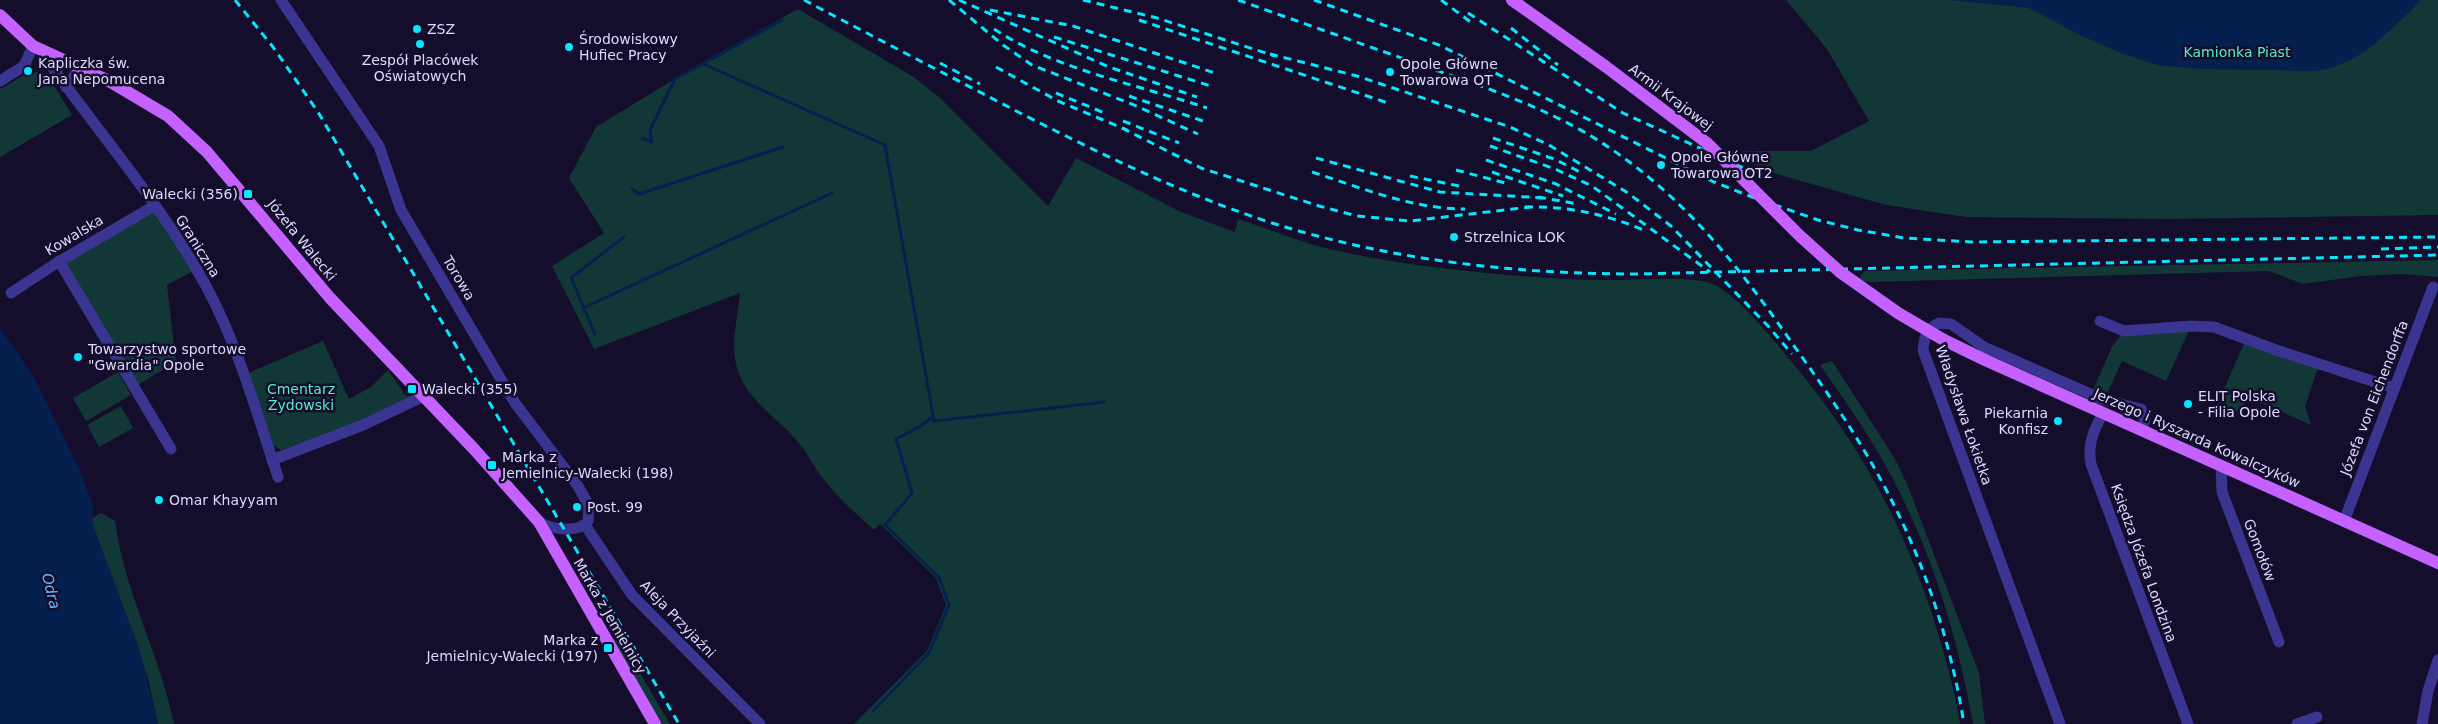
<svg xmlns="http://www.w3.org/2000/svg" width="2438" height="724" font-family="'DejaVu Sans',sans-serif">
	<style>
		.green { fill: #113736 }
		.water { fill: #05204e }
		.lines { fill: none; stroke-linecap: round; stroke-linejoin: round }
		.stream { stroke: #05204e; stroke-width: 3 }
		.minor { stroke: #393590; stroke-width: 11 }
		.major { stroke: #c461ff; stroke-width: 12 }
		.rail { stroke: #06e6ff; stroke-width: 3; stroke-dasharray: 8 6; stroke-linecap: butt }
		.major-bridge { stroke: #c461ff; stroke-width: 12 }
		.poi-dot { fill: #06e6ff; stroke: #140e2c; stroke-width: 2 }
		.labels { text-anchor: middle; stroke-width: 5; stroke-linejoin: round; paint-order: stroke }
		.poi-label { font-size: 14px; fill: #dedaff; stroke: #140e2c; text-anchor: start }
		.park-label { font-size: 14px; fill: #59ecc7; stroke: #140e2c }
		.street-label { font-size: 14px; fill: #dedaff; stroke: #140e2c }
		.water-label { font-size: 15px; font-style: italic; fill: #68b9ff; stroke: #140e2c }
	</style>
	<rect width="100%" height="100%" fill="#140e2c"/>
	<g class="green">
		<polygon points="1786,0 2438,0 2438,215 2171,219 1966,217 1886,205 1759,169 1742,151 1811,151 1869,121 1827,49"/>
		<path d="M 798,9 L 912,76 L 939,97 L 1048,206 L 1076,158 L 1181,212 L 1235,232 L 1238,219 C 1270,229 1301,243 1334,250 C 1395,264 1459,271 1522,276 C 1550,278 1579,280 1607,280 C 1634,281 1695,274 1717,286 C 1738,298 1768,333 1784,353 C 1852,432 1896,509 1930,608 C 1942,646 1954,684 1960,724 L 854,724 L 927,651 L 946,605 L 936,578 L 880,524 L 874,530 C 855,513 836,496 821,476 C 814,467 809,456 802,447 C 783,421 746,401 737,368 C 730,342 738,319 740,293 L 594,349 L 552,266 L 604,233 L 569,178 L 596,127 L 701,63 Z"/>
		<polygon points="39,72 48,76 72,115 0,157 0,89 28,73"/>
		<polygon points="154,206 197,269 167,285 176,362 134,387 59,261"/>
		<polygon points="2438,260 2438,277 2405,274 2360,276 2303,284 2269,271 1870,282 1857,281 1865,271"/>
		<polygon points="2191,326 2166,381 2122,361 2104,400 2091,394 2112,347 2124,331"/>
		<polygon points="2246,339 2319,364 2305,407 2311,425 2248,397 2241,413 2218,403"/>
		<polygon points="323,341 349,399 371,387 388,370 405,395 413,397 359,422 281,450 270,443 246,374"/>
		<path d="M 1832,361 L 1895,459 L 1908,486 L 1979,673 L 1985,724 L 1973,724 C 1956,627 1925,529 1873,444 C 1857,417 1838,391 1820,365 Z"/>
		<polygon points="118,372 131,395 86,421 73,398"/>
		<polygon points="121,406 133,428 99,447 87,425"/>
		<path d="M 101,513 L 115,521 C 124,591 160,655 174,724 L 158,724 L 148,678 L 94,528 L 92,518 Z"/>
		<polygon points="618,636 670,724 655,724 607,643"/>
	</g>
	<g class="water">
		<path d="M 1950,0 L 2420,0 L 2412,10 C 2382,37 2353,70 2310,71 L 2201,69 L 2157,65 L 2118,52 L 2078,34 L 2029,8 Z"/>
		<polygon points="0,328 33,376 80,471 93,506 92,518 94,528 139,648 158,724 0,724"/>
	</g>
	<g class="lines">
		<g class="stream">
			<polyline points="701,63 885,145 934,421 1105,402"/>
			<polyline points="642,138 652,142 650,130 675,79 782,20"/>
			<polyline points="632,189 639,194 783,147"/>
			<polyline points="583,308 832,193"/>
			<polyline points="595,334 571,278 624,237"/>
			<polyline points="873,711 929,653 949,605 939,577 885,525 912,493 896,439 921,426 933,416"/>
		</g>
		<g class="minor">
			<path d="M 281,0 L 379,146 L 401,210 L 515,403 L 578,486 L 589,506 L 588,521 C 578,534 552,529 539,522"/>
			<path d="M 52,56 L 50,64 C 98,131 152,194 194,265 C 234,330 254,405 278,477"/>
			<polyline points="0,81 24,66 33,46"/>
			<polyline points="66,87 80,68"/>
			<polyline points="59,261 171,449"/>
			<polyline points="11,293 55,264 154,206"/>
			<polyline points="2100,321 2124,331 2191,326 2214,327 2276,350 2394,388"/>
			<path d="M 2103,413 C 2094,430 2087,444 2091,464 L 2188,724"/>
			<polyline points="272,460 363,425 424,396"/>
			<polyline points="2221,466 2222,492 2279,642"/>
			<polyline points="2344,521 2433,287"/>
			<polyline points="585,525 632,595 760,724"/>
			<path d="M 2060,724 L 1923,350 C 1924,337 1927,328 1939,323 L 1951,324 L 1984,347 L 2104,400 L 2141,409 L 2145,418 L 2142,430"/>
			<polyline points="2297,724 2317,717"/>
			<polyline points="2422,724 2428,691 2438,660"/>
		</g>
		<g class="major">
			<polyline points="1512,0 1605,66"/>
			<polyline points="0,15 33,46 109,81 168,116 207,152 330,298 474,449 539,522 655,724"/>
			<polyline points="1944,340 1985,360 2438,563"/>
		</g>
		<g class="rail">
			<polyline points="235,0 273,47 318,112 679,724"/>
			<path d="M 804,0 C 876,38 949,76 1022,114 C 1103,155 1185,195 1272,223 C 1391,260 1513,274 1638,274 L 2438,255"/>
			<polyline points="949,0 1003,45 1032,65 1134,105 1198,134"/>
			<polyline points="959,0 1109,67 1197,97"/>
			<polyline points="1083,0 1157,18 1275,56"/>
			<path d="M 1238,0 C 1300,22 1362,44 1424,66 C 1481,86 1539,105 1591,136 C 1678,189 1735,261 1792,343 C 1822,385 1851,426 1876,471 C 1920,549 1950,636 1964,724"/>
			<polyline points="1314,0 1439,45 1714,182 1752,197 1818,220 1858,230 1904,238 1972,242 2438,237"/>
			<polyline points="1441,0 1472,23"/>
			<polyline points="990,10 1073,26 1218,74"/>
			<polyline points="1468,13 1623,113 1750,171"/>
			<polyline points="1139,20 1391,104"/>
			<polyline points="1511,28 1558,65"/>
			<path d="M 994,29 C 1057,70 1136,84 1207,108"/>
			<polyline points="1054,37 1214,87"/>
			<polyline points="1270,54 1357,76 1510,127 1549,145 1628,193 1671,226 1768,326 1792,354"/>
			<polyline points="940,63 980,84"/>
			<polyline points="996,67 1058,101 1127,130"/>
			<polyline points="1056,93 1107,114"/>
			<polyline points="1129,96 1203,121"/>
			<polyline points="1123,121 1179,143"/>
			<polyline points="1122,128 1201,168 1319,206 1357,216 1410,221 1530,207"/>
			<polyline points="1493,138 1554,159 1584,174"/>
			<polyline points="1490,146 1555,169 1592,186 1710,272"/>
			<polyline points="1316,158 1440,192 1545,198"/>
			<polyline points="1486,160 1556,184 1616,214"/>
			<polyline points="1456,170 1509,184"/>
			<path d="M 1312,172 C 1362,188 1412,209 1465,209"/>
			<polyline points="1492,172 1563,196"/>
			<polyline points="1410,176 1464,187"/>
			<polyline points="1538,197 1578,204"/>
			<path d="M 1525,207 C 1568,206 1606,214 1646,231"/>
			<polyline points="2381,249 2438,247"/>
		</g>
		<polyline class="major-bridge" points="1605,66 1707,143 1800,236 1840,272 1898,313 1944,340"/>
	</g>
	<g class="poi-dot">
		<circle cx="417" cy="29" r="5"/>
		<circle cx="420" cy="44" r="5"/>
		<circle cx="569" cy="47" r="5"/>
		<circle cx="28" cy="71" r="5"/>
		<circle cx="1390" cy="72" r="5"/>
		<circle cx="1661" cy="165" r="5"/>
		<rect x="243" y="189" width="10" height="10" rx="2.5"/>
		<circle cx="1454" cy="237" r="5"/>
		<circle cx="78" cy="357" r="5"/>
		<rect x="407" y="384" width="10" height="10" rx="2.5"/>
		<circle cx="2188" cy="404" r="5"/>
		<circle cx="2058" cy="421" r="5"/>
		<rect x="487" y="460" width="10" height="10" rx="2.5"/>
		<circle cx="159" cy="500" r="5"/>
		<circle cx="577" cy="507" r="5"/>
		<rect x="603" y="643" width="10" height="10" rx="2.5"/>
	</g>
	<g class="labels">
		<g class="poi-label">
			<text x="427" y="34">ZSZ</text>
			<text x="579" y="44">Środowiskowy<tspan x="579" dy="16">Hufiec Pracy</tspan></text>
			<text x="420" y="65" text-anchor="middle">Zespół Placówek<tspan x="420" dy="16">Oświatowych</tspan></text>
			<text x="38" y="68">Kapliczka św.<tspan x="38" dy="16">Jana Nepomucena</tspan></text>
			<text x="1400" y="69">Opole Główne<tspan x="1400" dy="16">Towarowa OT</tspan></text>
			<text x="1671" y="162">Opole Główne<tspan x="1671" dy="16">Towarowa OT2</tspan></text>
			<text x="238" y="199" text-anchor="end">Walecki (356)</text>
			<text x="1464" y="242">Strzelnica LOK</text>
			<text x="88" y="354">Towarzystwo sportowe<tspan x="88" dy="16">"Gwardia" Opole</tspan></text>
			<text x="422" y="394">Walecki (355)</text>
			<text x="2198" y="401">ELIT Polska<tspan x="2198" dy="16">- Filia Opole</tspan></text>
			<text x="2048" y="418" text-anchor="end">Piekarnia<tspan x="2048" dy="16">Konfisz</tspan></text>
			<text x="502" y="462">Marka z<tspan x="502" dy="16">Jemielnicy-Walecki (198)</tspan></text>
			<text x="169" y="505">Omar Khayyam</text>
			<text x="587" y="512">Post. 99</text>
			<text x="598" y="645" text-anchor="end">Marka z<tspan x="598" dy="16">Jemielnicy-Walecki (197)</tspan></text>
		</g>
		<g class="park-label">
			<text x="2237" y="57">Kamionka Piast</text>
			<text x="301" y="394">Cmentarz<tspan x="301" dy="16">Żydowski</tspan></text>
		</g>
		<g class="street-label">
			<text transform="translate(1671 97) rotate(37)" y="5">Armii Krajowej</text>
			<text transform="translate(74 235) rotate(-31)" y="5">Kowalska</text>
			<text transform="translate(302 240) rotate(51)" y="5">Józefa Walecki</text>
			<text transform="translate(198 246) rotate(58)" y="5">Graniczna</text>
			<text transform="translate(459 278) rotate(59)" y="5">Torowa</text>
			<text transform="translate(2374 398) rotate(-69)" y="5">Józefa von Eichendorffa</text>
			<text transform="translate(1964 415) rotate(71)" y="5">Władysława Łokietka</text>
			<text transform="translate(2197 438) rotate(24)" y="5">Jerzego i Ryszarda Kowalczyków</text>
			<text transform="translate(2260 550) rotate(69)" y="5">Gomołów</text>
			<text transform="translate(2144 563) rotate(70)" y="5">Księdza Józefa Londzina</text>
			<text transform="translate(610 616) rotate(60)" y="5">Marka z Jemielnicy</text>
			<text transform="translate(678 619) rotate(46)" y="5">Aleja Przyjaźni</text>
		</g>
		<g class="water-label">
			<text transform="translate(51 591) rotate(76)" y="5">Odra</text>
		</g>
	</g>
</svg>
